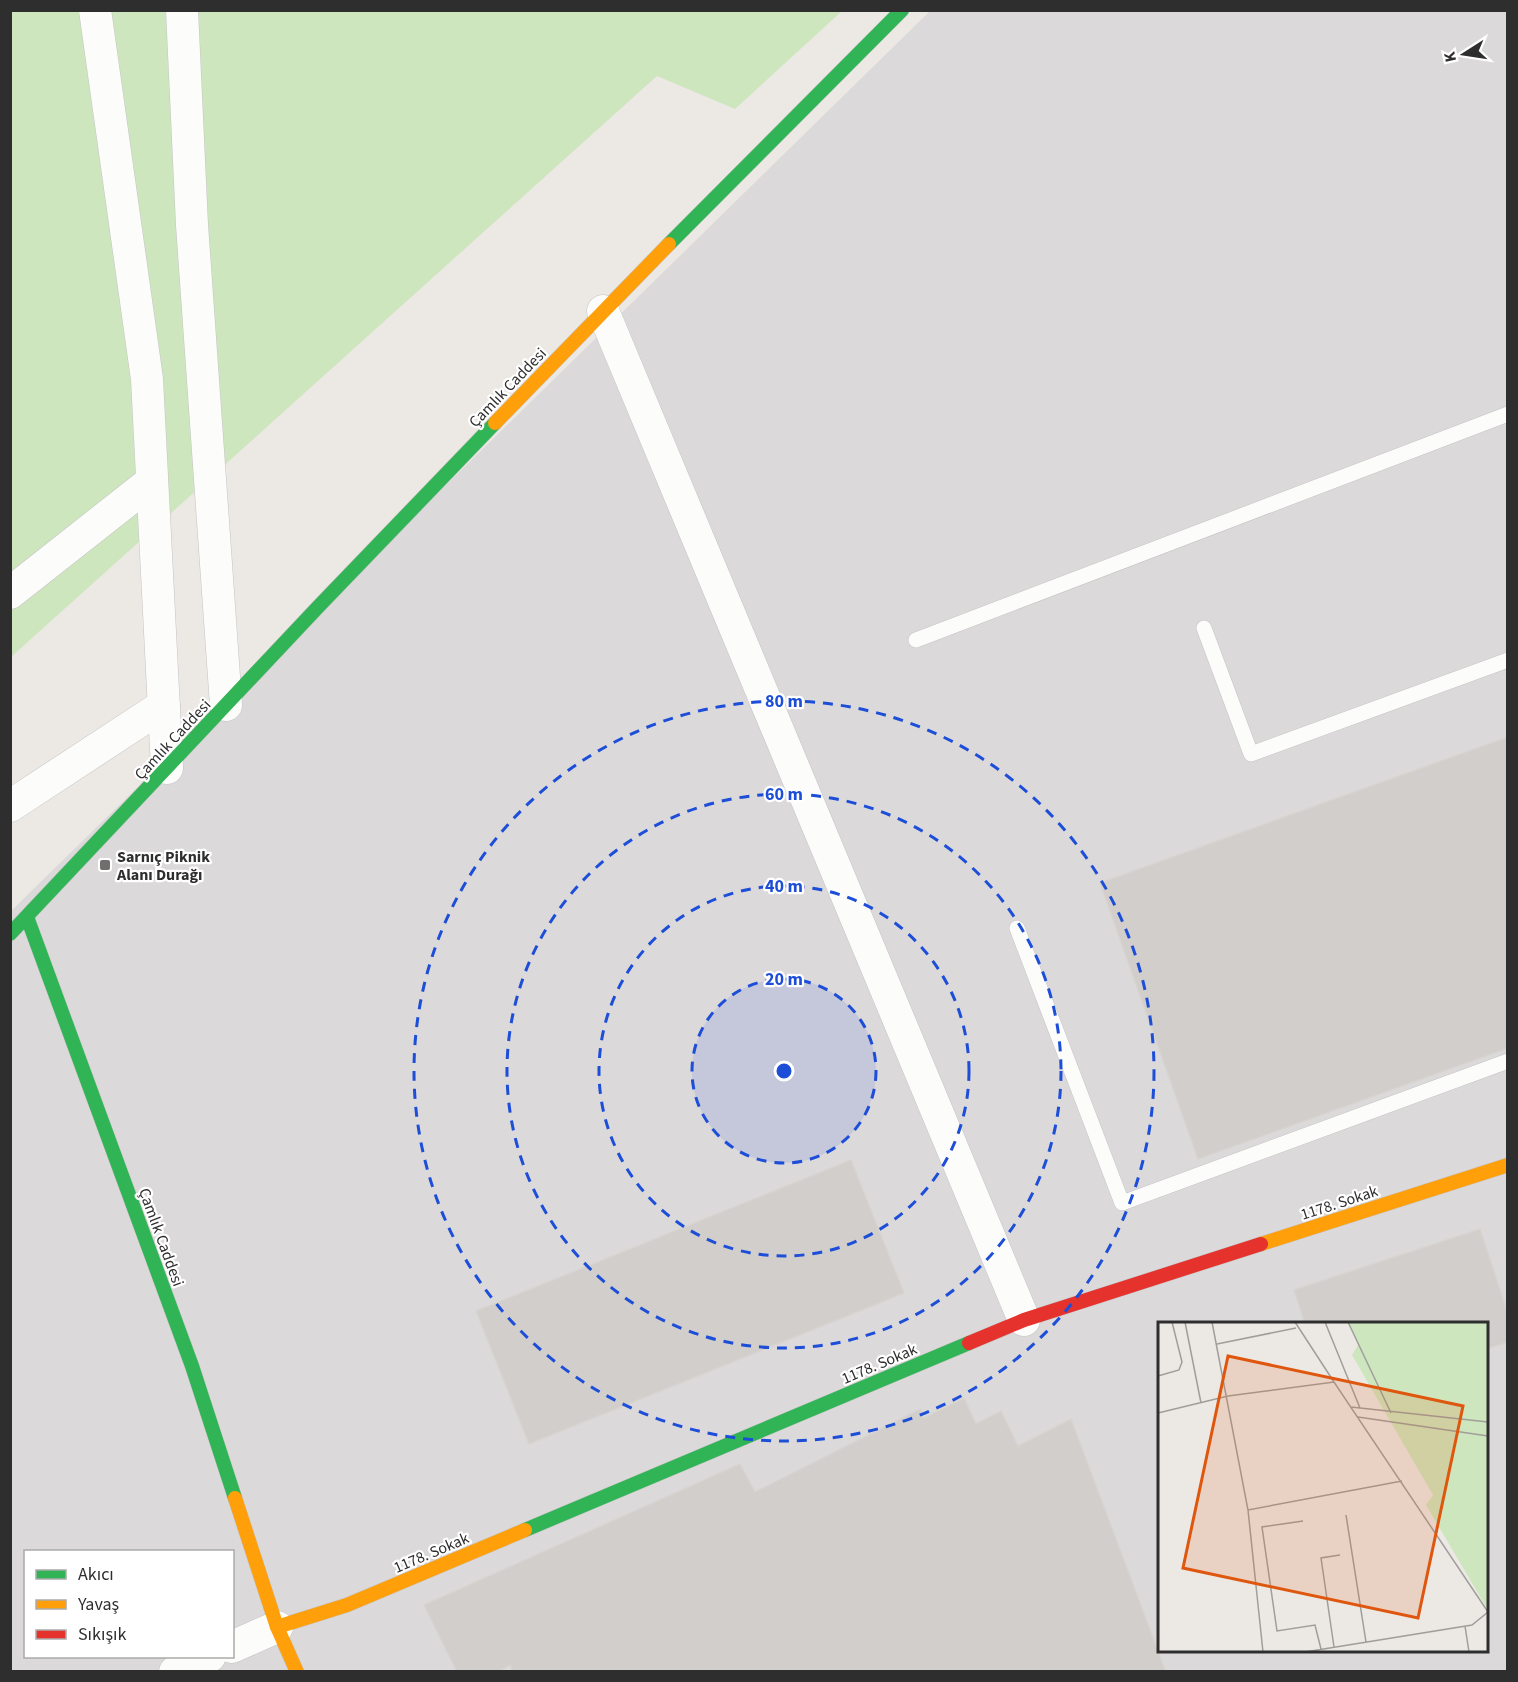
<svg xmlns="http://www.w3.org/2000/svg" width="1518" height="1682" font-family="'Source Sans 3',sans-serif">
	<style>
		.industrial { fill: #dcd9db; fill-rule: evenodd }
		.green { fill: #cee6be }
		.building { fill: #d1cecb; stroke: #d7d4d0; stroke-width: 1.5 }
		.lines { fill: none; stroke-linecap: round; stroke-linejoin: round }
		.lane-casing { stroke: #c5c4c5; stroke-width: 16 }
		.street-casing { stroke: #c5c4c5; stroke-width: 33 }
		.fast-casing { stroke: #c5c4c5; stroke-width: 15 }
		.slow-casing { stroke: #c5c4c5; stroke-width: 15 }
		.jam-casing { stroke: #c5c4c5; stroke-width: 15 }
		.lane { stroke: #fcfcfb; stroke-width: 15 }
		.street { stroke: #fcfcfb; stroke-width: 32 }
		.fast { stroke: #30b455; stroke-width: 14 }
		.slow { stroke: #ff9f0a; stroke-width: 14 }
		.jam { stroke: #e5322d; stroke-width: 14 }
		.ring { fill: none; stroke: #1d4ed8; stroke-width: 3; stroke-dasharray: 10 8 }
		.poi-dot { fill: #706f6e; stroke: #fff; stroke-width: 2 }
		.labels { text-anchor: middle; stroke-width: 4.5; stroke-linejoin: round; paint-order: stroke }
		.street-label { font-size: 16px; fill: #2e2e2e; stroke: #fff }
		.poi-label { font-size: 16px; font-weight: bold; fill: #2e2e2e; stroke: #fff; text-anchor: start }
		.inset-road { fill: none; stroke: #a09e9b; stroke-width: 1.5 }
		.view { fill: #df570e; fill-opacity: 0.15; stroke: #df570e; stroke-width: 3 }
		.inset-edge { fill: none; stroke: #2e2e2e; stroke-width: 3 }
		.centre { fill: #1d4ed8; stroke: #fff; stroke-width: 3 }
		.ring-label { font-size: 18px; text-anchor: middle; font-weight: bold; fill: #1d4ed8; stroke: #fff; stroke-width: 4.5; stroke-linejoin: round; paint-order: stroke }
	</style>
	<rect width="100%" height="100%" fill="#ece8e4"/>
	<path class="industrial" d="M 930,11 L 1507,11 L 1507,1671 L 11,1672 L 11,911 ZM 1160,1324 L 1486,1324 L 1486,1650 L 1160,1650 ZM 26,1552 L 232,1552 L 232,1656 L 26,1656 Z"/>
	<polygon class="green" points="11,11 842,11 735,109 657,76 11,657"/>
	<g class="building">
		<polygon points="1508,737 1508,1048 1198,1159 1100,883"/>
		<polygon points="851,1160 904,1293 529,1444 476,1311"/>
		<polygon points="1480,1229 1508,1314 1508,1342 1486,1349 1486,1324 1305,1324 1294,1290"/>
		<polygon points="964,1398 976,1424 1001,1411 1018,1446 1071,1419 1166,1672 513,1672 510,1665 498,1672 457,1672 424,1605 740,1464 755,1492 920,1409 924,1418"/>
	</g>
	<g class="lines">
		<defs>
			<g id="lane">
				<polyline points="1204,628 1251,754 1508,660"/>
				<polyline points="916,640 1508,414"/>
				<polyline points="1017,928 1122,1203 1508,1061"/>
			</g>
			<g id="street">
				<polyline points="95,10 147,379 167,768"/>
				<polyline points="182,10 192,225 226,705"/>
				<polyline points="603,311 1024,1320"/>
				<polyline points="10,593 152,481"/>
				<polyline points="10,806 164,705"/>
				<polyline points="232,1647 277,1627"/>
				<polyline points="175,1672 210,1656"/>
			</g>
			<g id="fast">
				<polyline points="669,244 902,10"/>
				<polyline points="27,917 192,1366 235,1498"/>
				<polyline points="10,934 318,607 495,423"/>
				<polyline points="525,1530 969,1343"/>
			</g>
			<g id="slow">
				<polyline points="495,423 669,244"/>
				<polyline points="1261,1244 1508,1165"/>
				<polyline points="235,1498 277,1627 297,1672"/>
				<polyline points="277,1627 347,1605 525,1530"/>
			</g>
			<polyline id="jam" points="969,1343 1024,1320 1261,1244"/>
		</defs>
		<use href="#lane" class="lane-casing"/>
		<use href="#street" class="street-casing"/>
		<use href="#fast" class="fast-casing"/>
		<use href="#slow" class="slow-casing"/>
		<use href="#jam" class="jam-casing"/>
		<use href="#lane" class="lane"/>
		<use href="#street" class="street"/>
		<use href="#fast" class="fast"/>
		<use href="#slow" class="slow"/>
		<use href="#jam" class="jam"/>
	</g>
	<circle cx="784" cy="1071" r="92" fill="#1d4ed8" fill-opacity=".12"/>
	<g class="ring">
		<circle cx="784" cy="1071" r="92"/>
		<circle cx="784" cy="1071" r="185"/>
		<circle cx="784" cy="1071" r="277"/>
		<circle cx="784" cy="1071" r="370"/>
	</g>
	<rect class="poi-dot" x="99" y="859" width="12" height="12" rx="3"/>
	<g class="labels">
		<g class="street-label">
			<text transform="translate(507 387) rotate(-46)" y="6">Çamlık Caddesi</text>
			<text transform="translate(172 739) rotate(-47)" y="6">Çamlık Caddesi</text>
			<text transform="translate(1339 1202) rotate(-18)" y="6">1178. Sokak</text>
			<text transform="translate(162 1237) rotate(70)" y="6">Çamlık Caddesi</text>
			<text transform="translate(879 1363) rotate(-23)" y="6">1178. Sokak</text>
			<text transform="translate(431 1552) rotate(-23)" y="6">1178. Sokak</text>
		</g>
		<g class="poi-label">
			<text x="117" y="862">Sarnıç Piknik<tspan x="117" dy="18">Alanı Durağı</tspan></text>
		</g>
	</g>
	<g transform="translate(1158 1322)">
		<rect width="330" height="330" fill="#ece8e4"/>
		<path d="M 190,0 L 330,0 L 330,288 L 268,183 L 275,173 L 194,33 L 200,23 Z" fill="#cee6be"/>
		<path class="inset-road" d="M 27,0 L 43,81M 54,0 L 90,188 L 105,330M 137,0 L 176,60M 167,0 L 202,86M 190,0 L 233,91M 59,22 L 138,6M 0,54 L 21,48 L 24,40 L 14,0M 193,85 L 330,100M 0,91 L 70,74 L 176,60 L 330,290M 200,95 L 330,114M 90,188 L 244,159M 188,193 L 208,320M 145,199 L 104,205 L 119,309 L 157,303 L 163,327M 307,304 L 311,330M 176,325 L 163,236 L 182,233M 147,330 L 314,303 L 330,290"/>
		<path class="view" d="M 70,34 L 305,84 L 260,296 L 25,246 Z"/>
		<rect width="330" height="330" class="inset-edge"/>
	</g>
	<circle cx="784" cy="1071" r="9" class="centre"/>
	<g class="ring-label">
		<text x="784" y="707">80 m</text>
		<text x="784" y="800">60 m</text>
		<text x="784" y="892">40 m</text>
		<text x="784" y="985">20 m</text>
	</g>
	<rect width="1518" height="1682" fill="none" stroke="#2e2e2e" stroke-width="24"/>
	<rect x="24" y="1550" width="210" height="108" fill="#ffffff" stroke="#ababab" stroke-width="1.5"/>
	<rect x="36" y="1570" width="30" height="9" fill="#30b455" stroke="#ababab" stroke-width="1.5"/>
	<text x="78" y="1580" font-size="18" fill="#2e2e2e">Akıcı</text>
	<rect x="36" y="1600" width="30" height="9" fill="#ff9f0a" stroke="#ababab" stroke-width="1.5"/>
	<text x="78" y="1610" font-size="18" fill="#2e2e2e">Yavaş</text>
	<rect x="36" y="1630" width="30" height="9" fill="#e5322d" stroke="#ababab" stroke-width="1.5"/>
	<text x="78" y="1640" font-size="18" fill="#2e2e2e">Sıkışık</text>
	<g transform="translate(1464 54) rotate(258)" stroke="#ffffff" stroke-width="4.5" paint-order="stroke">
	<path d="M0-4.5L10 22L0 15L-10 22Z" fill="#2e2e2e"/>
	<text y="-9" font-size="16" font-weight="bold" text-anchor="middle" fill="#2e2e2e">K</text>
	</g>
</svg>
